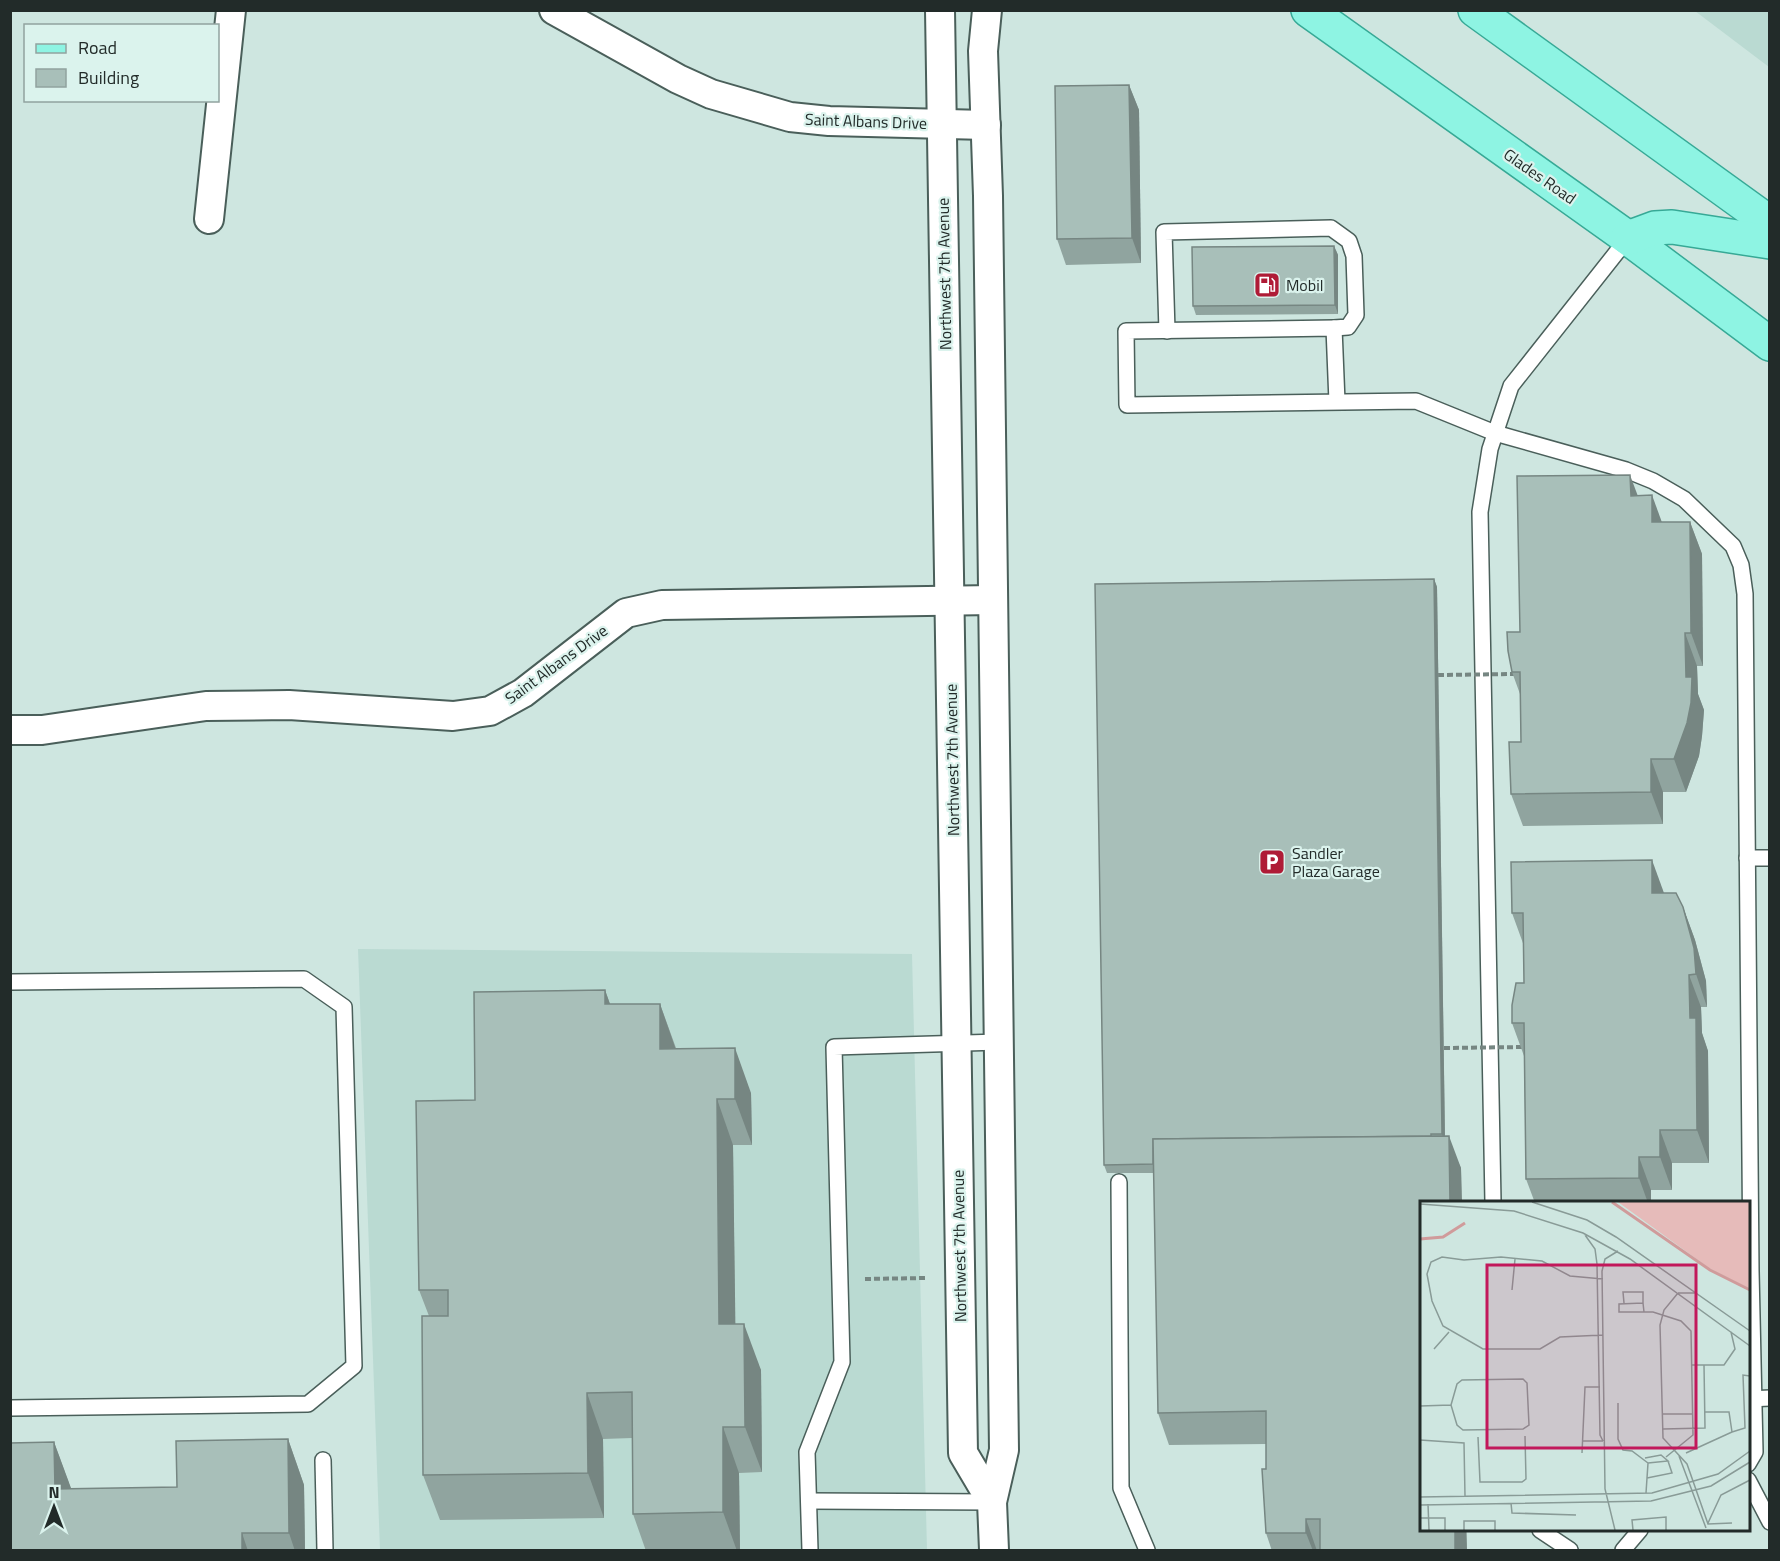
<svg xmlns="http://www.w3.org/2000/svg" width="1780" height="1561" font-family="'Titillium Web',sans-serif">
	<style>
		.built { fill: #badad2 }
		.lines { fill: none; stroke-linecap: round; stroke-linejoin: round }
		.lane-casing { stroke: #4a5f5a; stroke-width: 18 }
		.street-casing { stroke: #4a5f5a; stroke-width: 32 }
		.primary-casing { stroke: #37a996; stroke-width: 36 }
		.path { stroke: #768682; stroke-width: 4; stroke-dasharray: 6 3; stroke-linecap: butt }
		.lane { stroke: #fff; stroke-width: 15 }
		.street { stroke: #fff; stroke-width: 28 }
		.primary { stroke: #8ef4e3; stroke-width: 33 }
		.path-bridge { stroke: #768682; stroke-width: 4; stroke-dasharray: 6 3; stroke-linecap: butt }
		.wall { fill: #90a49f }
		.shaded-wall { fill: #768682 }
		.building { fill: #a8bfb9; stroke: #768682; stroke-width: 1.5 }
		.labels { text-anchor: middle; stroke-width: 4.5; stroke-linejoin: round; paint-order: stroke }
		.street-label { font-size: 16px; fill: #222b29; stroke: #dbf3ed }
		.poi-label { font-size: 16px; fill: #222b29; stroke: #dbf3ed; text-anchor: start }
		.inset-river { fill: none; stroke: #d09b9b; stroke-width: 3 }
		.inset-road { fill: none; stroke: #899b97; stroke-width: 1.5 }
		.view { fill: #c2185b; fill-opacity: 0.15; stroke: #c2185b; stroke-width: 3 }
		.inset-edge { fill: none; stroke: #222b29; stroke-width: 3 }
	</style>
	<rect width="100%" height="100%" fill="#cee6e0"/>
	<g class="built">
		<polygon points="1695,11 1769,11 1769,67"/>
		<polygon points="358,949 912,954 927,1550 380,1550"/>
	</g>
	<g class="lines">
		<defs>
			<g id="lane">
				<polyline points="1167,331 1164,232 1331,228 1349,241 1354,256 1356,315 1348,327 1334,328"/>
				<polyline points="1337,402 1334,328 1126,331 1127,405 1416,401 1495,433 1626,470 1653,481 1684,499 1733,546 1741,565 1745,594 1751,1271 1755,1452 1748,1464"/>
				<polyline points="1747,858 1770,858"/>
				<polyline points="10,982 304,979 344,1007 354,1366 308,1404 10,1408"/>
				<polyline points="1119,1182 1121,1488 1147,1550"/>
				<polyline points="1493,1202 1480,512 1490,449 1511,386 1628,238"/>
				<polyline points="1748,1399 1770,1398"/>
				<polyline points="323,1460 325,1550"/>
				<polyline points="1748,1480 1770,1522"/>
				<polyline points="809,1501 992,1502"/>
				<polyline points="1540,1530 1570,1550"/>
				<polyline points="810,1550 807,1452 842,1362 834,1047 999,1042"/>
				<polyline points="1623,1550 1640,1530"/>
			</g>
			<g id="street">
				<polyline points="554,10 678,79 711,94 790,117 829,121 986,125"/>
				<polyline points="940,10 963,1453 992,1502"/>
				<polyline points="987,10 983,51 988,196 1004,1450 992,1502 994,1550"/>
				<polyline points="209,219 231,10"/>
				<polyline points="10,730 42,730 206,706 289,705 453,716 490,711 523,693 626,613 662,605 993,600"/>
			</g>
			<g id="primary">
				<polyline points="1308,10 1628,238 1770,344"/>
				<polyline points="1475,10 1770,223"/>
				<polyline points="1628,238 1655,228 1672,227 1770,242"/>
			</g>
		</defs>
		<use href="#lane" class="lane-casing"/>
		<use href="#street" class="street-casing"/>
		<use href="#primary" class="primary-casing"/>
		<polyline class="path" points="865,1279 926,1278"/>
		<use href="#lane" class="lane"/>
		<use href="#street" class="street"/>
		<use href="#primary" class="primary"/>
		<g class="path-bridge">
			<polyline points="1438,675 1516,674"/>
			<polyline points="1444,1048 1523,1047"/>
		</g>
	</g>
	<g class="wall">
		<polygon points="1129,85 1139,110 1141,263 1066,265 1057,239"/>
		<polygon points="1334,246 1338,255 1338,314 1196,315 1193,306"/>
		<polygon points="1638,496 1661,522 1690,522 1702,554 1703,666 1697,666 1698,694 1704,710 1702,736 1699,756 1686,792 1663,792 1663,824 1523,826 1511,794 1521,742 1520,694 1512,672 1520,632"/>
		<polygon points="1434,579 1437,587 1445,1136 1461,1168 1467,1551 1272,1551 1266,1533 1266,1444 1169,1445 1158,1413 1154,1173 1107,1173 1104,1165"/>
		<polygon points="1664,893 1683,907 1695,940 1706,981 1707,1007 1701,1007 1702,1033 1708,1051 1709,1163 1672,1163 1672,1190 1651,1190 1651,1203 1535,1203 1526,1179 1524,1056 1512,1023 1524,983 1524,946 1512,913"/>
		<polygon points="605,990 610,1004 660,1004 676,1048 751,1093 752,1145 733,1145 735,1324 761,1370 762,1472 739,1473 740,1551 646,1551 633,1514 632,1438 603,1439 604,1518 440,1520 423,1475 429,1316 419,1290 475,1100"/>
		<polygon points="288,1439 304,1485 305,1551 10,1551 54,1442 71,1489 177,1487"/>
	</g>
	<g class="shaded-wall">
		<polygon points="1129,85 1139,110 1141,263 1132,238"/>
		<polygon points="1334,246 1338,255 1338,314 1335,305"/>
		<polygon points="1630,475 1642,507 1631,496"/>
		<polygon points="1652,495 1664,528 1652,522"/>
		<polygon points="1690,522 1702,554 1703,666 1691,633"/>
		<polygon points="1434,579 1437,587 1445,1143 1442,1134"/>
		<polygon points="1685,633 1697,666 1698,694 1704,710 1702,736 1699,756 1686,792 1674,759 1686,677"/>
		<polygon points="1651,759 1663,792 1663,824 1651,792"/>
		<polygon points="1652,860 1664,893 1652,893"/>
		<polygon points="1683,907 1695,940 1706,981 1707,1007 1696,974"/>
		<polygon points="1689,975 1701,1007 1702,1033 1708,1051 1709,1163 1697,1130 1690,1018"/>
		<polygon points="605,990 621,1035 605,1004"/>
		<polygon points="660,1004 676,1050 660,1049"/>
		<polygon points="735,1048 751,1093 752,1145 735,1099"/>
		<polygon points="717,1099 733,1145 736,1370 719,1324"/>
		<polygon points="1660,1130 1672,1163 1672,1190 1660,1157"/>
		<polygon points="1449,1136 1461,1168 1462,1203 1450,1203"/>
		<polygon points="1639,1157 1651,1190 1651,1203 1648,1203 1639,1178"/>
		<polygon points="744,1324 761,1370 762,1472 745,1427"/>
		<polygon points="587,1393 603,1439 604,1518 588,1473"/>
		<polygon points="723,1427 739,1473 740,1551 737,1551 723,1512"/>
		<polygon points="288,1439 304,1485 305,1551 295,1551 289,1533"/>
		<polygon points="54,1442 71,1488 71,1535 55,1489"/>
		<polygon points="1306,1519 1317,1551 1313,1551 1306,1533"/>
		<polygon points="1455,1530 1466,1530 1467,1551 1455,1551"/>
		<polygon points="242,1533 248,1551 242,1551"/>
	</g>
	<g class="building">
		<polygon points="1129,85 1132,238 1057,239 1055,86"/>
		<polygon points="1334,246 1335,305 1193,306 1192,247"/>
		<polygon points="1630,475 1631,496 1652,495 1652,522 1690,522 1691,633 1685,633 1686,677 1692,677 1691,703 1687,723 1674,759 1651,759 1651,792 1511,794 1509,742 1521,742 1520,672 1512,672 1508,651 1507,632 1520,632 1517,476"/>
		<polygon points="1434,579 1442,1134 1431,1134 1431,1136 1153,1139 1153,1164 1104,1165 1095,584"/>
		<polygon points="1652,860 1652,893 1676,893 1683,907 1694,948 1696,974 1689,975 1690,1018 1696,1018 1697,1130 1660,1130 1660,1157 1639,1157 1639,1178 1526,1179 1524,1023 1512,1023 1512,1005 1516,983 1524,983 1523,913 1512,913 1511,862"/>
		<polygon points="605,990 605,1004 660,1004 660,1049 735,1048 735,1099 717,1099 719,1324 744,1324 745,1427 723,1427 723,1512 633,1514 632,1392 587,1393 588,1473 423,1475 422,1316 448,1316 448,1290 419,1290 416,1101 475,1100 474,992"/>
		<polygon points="1449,1136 1450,1203 1422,1203 1422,1530 1455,1530 1455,1551 1320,1551 1320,1519 1306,1519 1306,1533 1266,1533 1262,1469 1266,1469 1266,1411 1158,1413 1153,1139"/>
		<polygon points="288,1439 289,1533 242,1533 242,1551 10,1551 10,1443 54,1442 55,1489 177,1487 176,1441"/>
	</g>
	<defs>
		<symbol id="fuel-square" viewBox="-11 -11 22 22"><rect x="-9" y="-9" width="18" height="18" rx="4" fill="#af1b36" stroke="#dbf3ed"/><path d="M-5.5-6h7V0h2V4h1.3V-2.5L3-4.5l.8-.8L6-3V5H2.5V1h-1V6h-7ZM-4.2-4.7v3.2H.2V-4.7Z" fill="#fff"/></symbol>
		<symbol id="parking-square" viewBox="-11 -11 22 22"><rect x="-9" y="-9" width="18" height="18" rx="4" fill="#af1b36" stroke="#dbf3ed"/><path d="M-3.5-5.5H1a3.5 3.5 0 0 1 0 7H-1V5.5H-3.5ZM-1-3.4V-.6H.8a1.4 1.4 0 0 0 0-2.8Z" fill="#fff"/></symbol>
	</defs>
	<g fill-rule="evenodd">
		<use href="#fuel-square" x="1252" y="270" width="30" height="30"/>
		<use href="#parking-square" x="1257" y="847" width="30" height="30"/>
	</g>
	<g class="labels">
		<g class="street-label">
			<text transform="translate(866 121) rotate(2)" y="6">Saint Albans Drive</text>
			<text transform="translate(1540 176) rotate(35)" y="6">Glades Road</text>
			<text transform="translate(944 274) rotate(-91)" y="6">Northwest 7th Avenue</text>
			<text transform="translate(556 664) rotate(-36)" y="6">Saint Albans Drive</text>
			<text transform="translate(952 760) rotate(-91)" y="6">Northwest 7th Avenue</text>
			<text transform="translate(959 1246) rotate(-91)" y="6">Northwest 7th Avenue</text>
		</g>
		<g class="poi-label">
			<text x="1286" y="291">Mobil</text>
			<text x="1292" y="859">Sandler<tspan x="1292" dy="18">Plaza Garage</tspan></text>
		</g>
	</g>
	<g transform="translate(1420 1201)">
		<rect width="330" height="330" fill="#cee6e0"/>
		<path d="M 198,1 L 330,1 L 330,88 L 289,67 Z" fill="#e6bbba"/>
		<path class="inset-river" d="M 192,1 L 290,69 L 330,89M 0,38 L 23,36 L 45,22"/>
		<path class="inset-road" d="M 112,1 L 167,19 L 196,36 L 330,130M 0,3 L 94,10 L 163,32 L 210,58 L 330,145M 165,34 L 175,48 L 177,63 L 180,234 L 183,240M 183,78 L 150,75 L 122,60 L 81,56 L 44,59 L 22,56 L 11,61 L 7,73 L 12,100 L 23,125 L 63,148 L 120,148 L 140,136 L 183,134M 92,89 L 95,58M 258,92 L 244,109 L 240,124 L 243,237 L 267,263 L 288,323 L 312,322M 258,92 L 277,92M 204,102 L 203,91 L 223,91 L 223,102M 224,111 L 223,102 L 199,103 L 199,111 L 233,111 L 261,120 L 271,130 L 273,234 L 246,256M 14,148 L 29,131M 272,164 L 304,164 L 315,148 L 311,131M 103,178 L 107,182 L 109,224 L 103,228 L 43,229 L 37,224 L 31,204 L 37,183 L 42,179 ZM 198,202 L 198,238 L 203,249 L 212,250 L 228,262 L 226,292M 0,205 L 31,204M 242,213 L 272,213M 243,228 L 285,227 L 284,164M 312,231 L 325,227 L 323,174 L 330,175M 58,236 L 60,281 L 102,281 L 106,278 L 105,235M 0,239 L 44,242 L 45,295M 162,240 L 183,240M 162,252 L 165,186 L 180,186M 266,252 L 312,231 L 309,211 L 285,211M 259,255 L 286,327M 225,257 L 241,254 L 248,260 L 228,262M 227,277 L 252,272 L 248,260M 0,296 L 232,292 L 298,273 L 330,250M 91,302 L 92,312 L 156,314M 8,303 L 9,329M 0,304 L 231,300 L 291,285 L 330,261M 0,317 L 25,317 L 25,329M 288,322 L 301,294 L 330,279M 44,329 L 44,320 L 75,320 L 75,329M 195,329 L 185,288 L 182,70 L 185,58 L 198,50M 213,329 L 212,319 L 246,316 L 246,329"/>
		<path class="view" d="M 67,64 L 276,64 L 276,247 L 67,247 Z"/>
		<rect width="330" height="330" class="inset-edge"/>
	</g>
	<rect width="1780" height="1561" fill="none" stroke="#222b29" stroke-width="24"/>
	<rect x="24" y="24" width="195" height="78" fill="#dbf3ed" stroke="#91a39f" stroke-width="1.5"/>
	<rect x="36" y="44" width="30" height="9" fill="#8ef4e3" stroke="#91a39f" stroke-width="1.5"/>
	<text x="78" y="54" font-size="18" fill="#222b29">Road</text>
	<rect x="36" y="69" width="30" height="18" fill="#a8bfb9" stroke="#91a39f" stroke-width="1.5"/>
	<text x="78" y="84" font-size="18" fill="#222b29">Building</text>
	<g transform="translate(54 1507)" stroke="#dbf3ed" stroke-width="4.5" paint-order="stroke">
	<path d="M0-4.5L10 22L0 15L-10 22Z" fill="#222b29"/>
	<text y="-9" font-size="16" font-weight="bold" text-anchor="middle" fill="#222b29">N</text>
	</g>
</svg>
